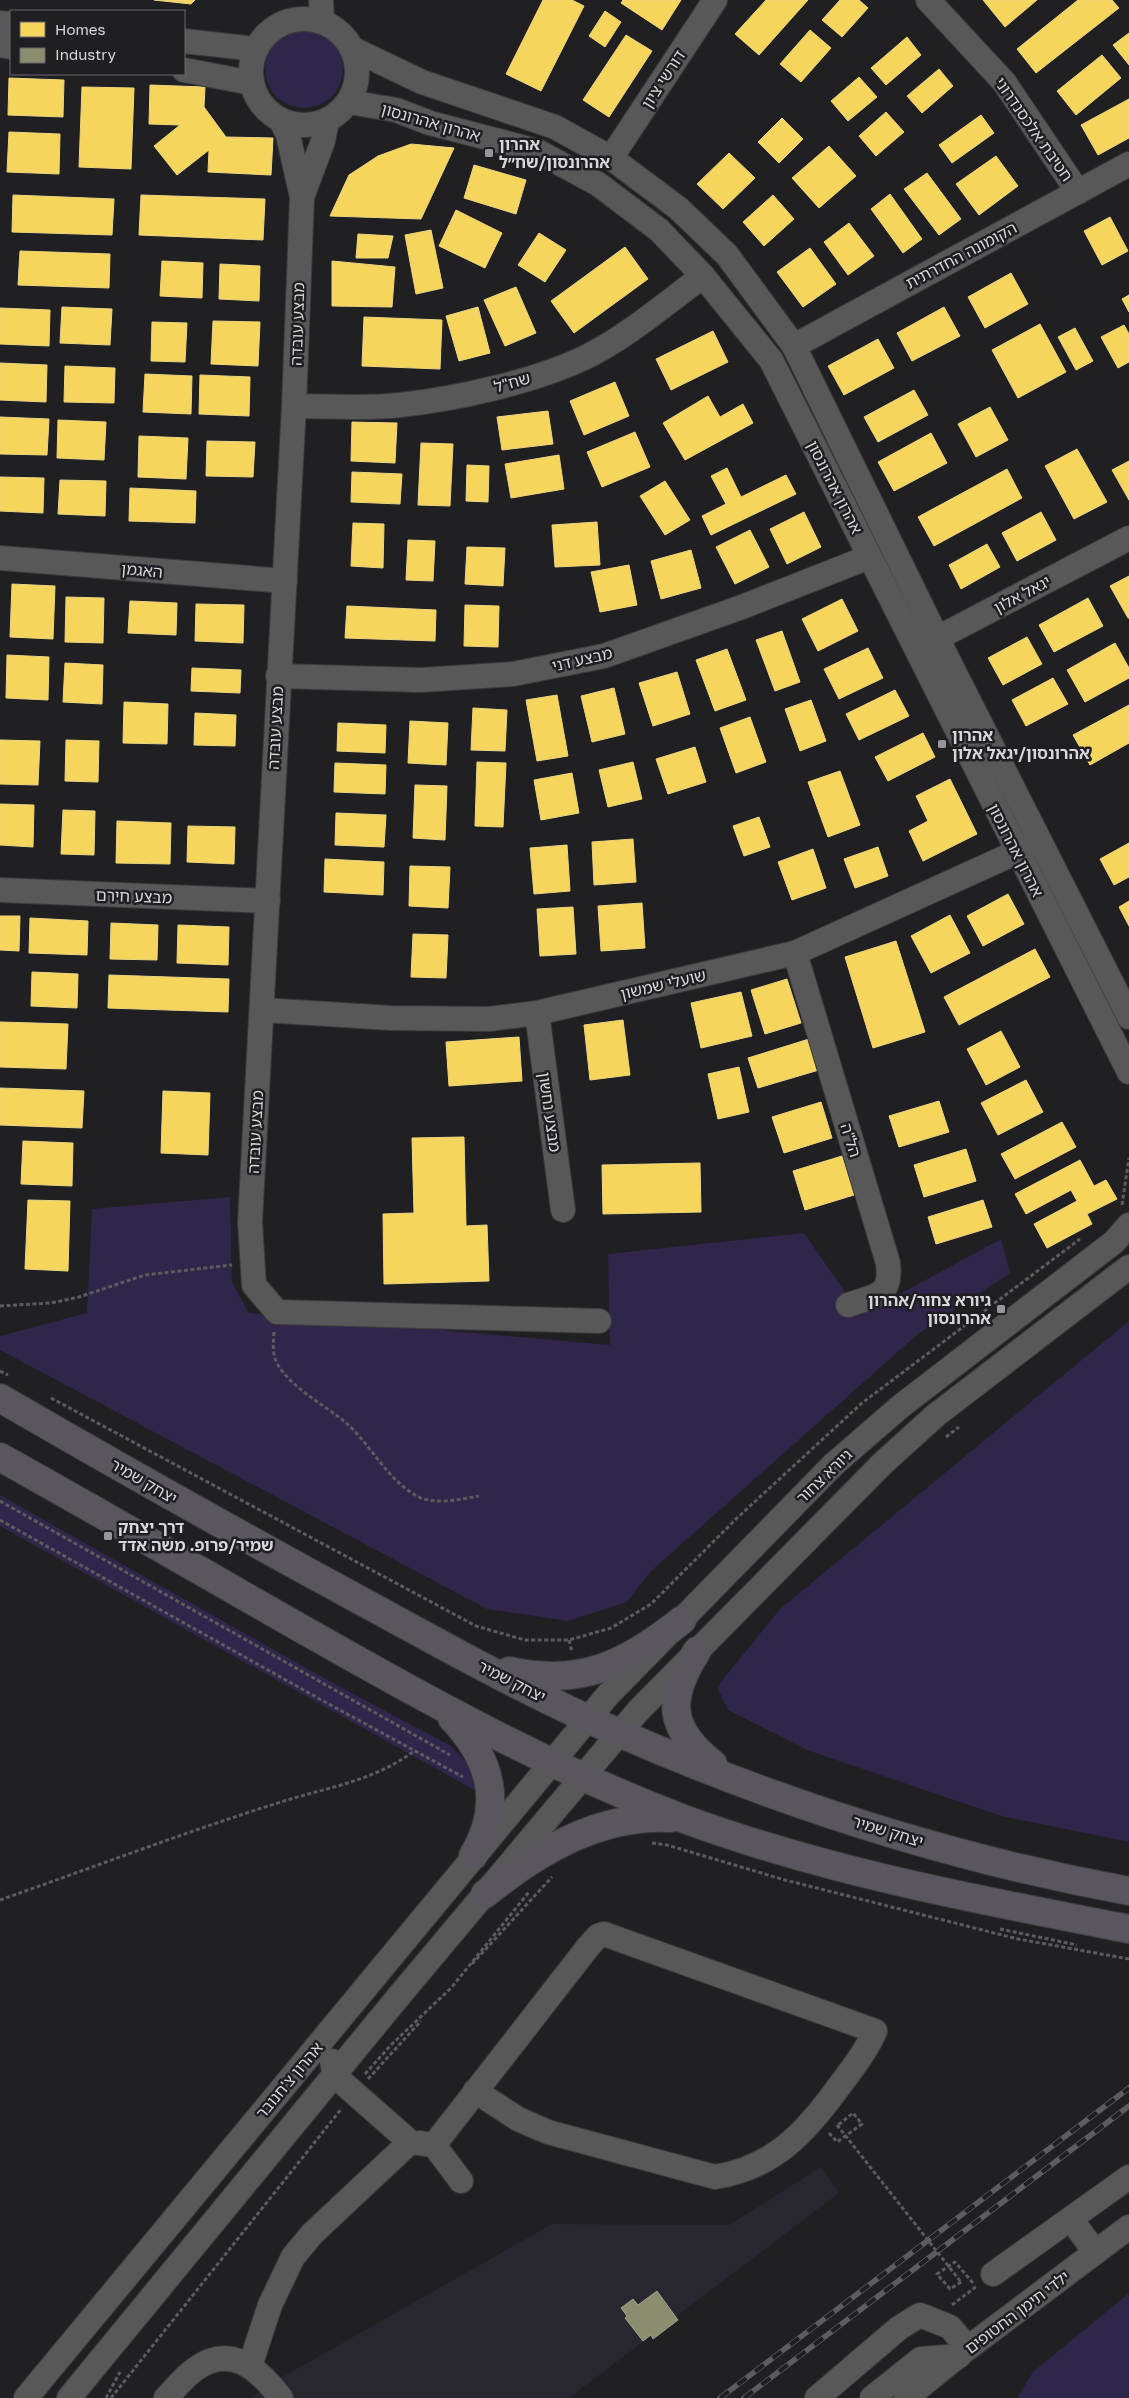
<svg xmlns="http://www.w3.org/2000/svg" width="1129" height="2398" font-family="'Golos Text','Noto Sans Hebrew',sans-serif">
	<style>
		.built { fill: #28262e }
		.green { fill: #30254b }
		.homes { fill: #f6d55c; stroke: #edd682 }
		.industry { fill: #8c8c6e; stroke: #a2a28e }
		.lines { fill: none; stroke-linecap: round; stroke-linejoin: round }
		.minor-casing { stroke: #3b3a3c; stroke-width: 26 }
		.major-casing { stroke: #3b3a3c; stroke-width: 30 }
		.path { stroke: #5c5b5e; stroke-width: 3; stroke-dasharray: 4 2.5; stroke-linecap: butt }
		.minor { stroke: #585859; stroke-width: 24 }
		.major { stroke: #59565e; stroke-width: 28 }
		.rail-casing { stroke: #5d5d5f; stroke-width: 5.5 }
		.rail { stroke: #1f1e23; stroke-width: 4; stroke-dasharray: 11; stroke-linecap: butt }
		.path-bridge { stroke: #5c5b5e; stroke-width: 3; stroke-dasharray: 4 2.5; stroke-linecap: butt }
		.poi-dot { fill: #97979a; stroke: #1f1e23; stroke-width: 2 }
		.labels { text-anchor: middle; stroke-width: 5; stroke-linejoin: round; paint-order: stroke }
		.street-label { font-size: 16px; fill: #d7d7da; stroke: #1f1e23 }
		.poi-label { font-size: 16px; font-weight: bold; fill: #d7d7da; stroke: #1f1e23; text-anchor: start }
	</style>
	<rect width="100%" height="100%" fill="#201f22"/>
	<polygon class="built" points="821,2167 839,2193 569,2398 250,2398 270,2384 552,2224 729,2225"/>
	<g class="green">
		<circle cx="304" cy="69" r="39"/>
		<polygon points="230,1197 232,1282 249,1313 610,1345 608,1254 804,1233 861,1315 1001,1239 1010,1273 918,1334 650,1572 627,1602 568,1621 487,1609 0,1350 0,1336 87,1313 92,1209"/>
		<polygon points="1129,1321 1129,1842 1001,1816 807,1750 728,1710 717,1687 780,1609"/>
		<polygon points="0,1495 322,1677 451,1746 472,1768 480,1793 0,1526"/>
		<polygon points="1129,2293 1129,2398 1017,2398 1033,2372"/>
	</g>
	<g class="homes">
		<polygon points="154,0 195,0 191,4"/>
		<polygon points="543,0 572,0 584,6 541,91 506,74"/>
		<polygon points="623,0 681,0 662,30 621,3"/>
		<polygon points="766,0 808,0 759,55 735,34"/>
		<polygon points="840,0 859,0 868,8 842,37 822,20"/>
		<polygon points="983,0 1037,0 1005,27"/>
		<polygon points="1078,0 1112,0 1119,8 1036,73 1017,49"/>
		<polygon points="605,11 621,22 605,47 589,36"/>
		<polygon points="810,30 831,48 801,82 780,64"/>
		<polygon points="1129,33 1129,65 1113,45"/>
		<polygon points="626,35 652,51 609,117 583,100"/>
		<polygon points="907,37 921,55 886,85 871,68"/>
		<polygon points="1102,55 1121,78 1076,115 1057,91"/>
		<polygon points="939,69 953,86 922,113 907,96"/>
		<polygon points="859,77 877,97 848,121 831,101"/>
		<polygon points="9,78 64,80 63,117 8,115"/>
		<polygon points="150,85 205,87 204,107 226,137 273,138 271,175 208,172 209,150 177,175 154,146 180,125 149,124"/>
		<polygon points="82,87 134,88 131,169 79,167"/>
		<polygon points="1129,99 1129,138 1098,155 1081,125"/>
		<polygon points="886,112 904,132 876,156 859,136"/>
		<polygon points="981,115 994,133 952,163 939,145"/>
		<polygon points="782,118 803,139 779,163 758,142"/>
		<polygon points="9,132 60,134 59,174 7,172"/>
		<polygon points="411,144 454,148 421,219 330,216 349,175 378,156"/>
		<polygon points="829,146 856,176 819,208 792,178"/>
		<polygon points="729,153 755,178 723,209 697,184"/>
		<polygon points="996,156 1018,186 979,215 956,184"/>
		<polygon points="474,165 526,180 516,214 464,198"/>
		<polygon points="927,173 961,219 939,235 904,189"/>
		<polygon points="890,194 922,239 903,253 871,209"/>
		<polygon points="13,195 114,199 112,235 12,232"/>
		<polygon points="141,195 265,199 263,240 139,235"/>
		<polygon points="773,195 794,219 764,246 743,222"/>
		<polygon points="456,210 502,233 485,268 439,246"/>
		<polygon points="1110,217 1128,251 1102,265 1084,231"/>
		<polygon points="849,223 874,256 848,275 824,242"/>
		<polygon points="431,230 443,288 416,294 405,235"/>
		<polygon points="539,233 566,250 545,282 518,265"/>
		<polygon points="358,234 393,236 388,258 356,258"/>
		<polygon points="625,247 648,279 574,333 551,301"/>
		<polygon points="810,248 836,284 803,307 777,272"/>
		<polygon points="20,251 110,254 109,288 18,285"/>
		<polygon points="162,261 203,263 202,298 160,296"/>
		<polygon points="332,261 395,267 392,307 332,306"/>
		<polygon points="220,264 260,266 259,301 219,299"/>
		<polygon points="1011,273 1028,304 985,328 968,297"/>
		<polygon points="516,287 536,333 505,346 484,300"/>
		<polygon points="1129,295 1129,312 1122,299"/>
		<polygon points="62,307 112,309 110,345 60,343"/>
		<polygon points="478,307 490,353 459,361 446,316"/>
		<polygon points="944,307 960,336 912,361 897,333"/>
		<polygon points="0,308 50,310 49,346 0,344"/>
		<polygon points="364,317 442,320 440,369 362,366"/>
		<polygon points="213,321 260,322 258,366 211,364"/>
		<polygon points="152,322 187,323 185,362 151,361"/>
		<polygon points="1040,324 1066,372 1018,398 992,350"/>
		<polygon points="1124,325 1129,334 1129,362 1118,368 1101,337"/>
		<polygon points="1075,328 1093,361 1076,370 1058,337"/>
		<polygon points="713,331 728,362 671,390 656,359"/>
		<polygon points="878,339 894,368 844,395 828,366"/>
		<polygon points="0,363 47,365 46,402 0,400"/>
		<polygon points="65,366 115,368 114,403 64,402"/>
		<polygon points="145,374 192,376 191,414 143,412"/>
		<polygon points="200,375 250,377 249,416 199,414"/>
		<polygon points="615,382 629,416 584,435 570,401"/>
		<polygon points="914,390 928,415 878,442 864,417"/>
		<polygon points="708,396 720,417 743,404 753,423 685,460 663,423"/>
		<polygon points="990,407 1008,440 976,457 958,424"/>
		<polygon points="548,411 553,444 502,450 497,417"/>
		<polygon points="0,417 49,419 47,455 0,454"/>
		<polygon points="58,420 106,422 104,460 57,458"/>
		<polygon points="352,422 397,423 395,463 351,461"/>
		<polygon points="635,432 650,467 602,487 587,452"/>
		<polygon points="931,433 947,463 894,491 878,462"/>
		<polygon points="139,436 188,438 186,479 138,477"/>
		<polygon points="207,441 255,442 253,477 206,476"/>
		<polygon points="421,443 453,444 450,506 418,505"/>
		<polygon points="1077,449 1107,502 1074,519 1045,466"/>
		<polygon points="559,455 564,489 511,498 505,464"/>
		<polygon points="1129,461 1129,500 1112,470"/>
		<polygon points="467,465 489,466 488,502 466,501"/>
		<polygon points="727,468 741,497 786,475 796,494 711,535 702,516 726,504 711,476"/>
		<polygon points="1007,469 1022,498 934,546 918,517"/>
		<polygon points="352,472 402,474 400,504 351,502"/>
		<polygon points="0,477 44,478 43,513 0,511"/>
		<polygon points="60,480 106,481 105,516 58,514"/>
		<polygon points="665,481 690,520 665,535 640,496"/>
		<polygon points="130,488 196,491 195,523 129,521"/>
		<polygon points="804,512 821,547 787,564 770,529"/>
		<polygon points="1041,512 1056,540 1017,561 1002,533"/>
		<polygon points="597,522 600,565 555,567 552,525"/>
		<polygon points="353,523 384,524 383,568 351,566"/>
		<polygon points="750,530 769,567 735,584 716,547"/>
		<polygon points="408,540 435,541 433,581 406,580"/>
		<polygon points="987,544 1000,567 961,589 949,565"/>
		<polygon points="467,547 505,548 503,586 465,584"/>
		<polygon points="691,550 701,588 661,599 651,561"/>
		<polygon points="629,565 637,605 600,612 591,572"/>
		<polygon points="1129,576 1129,618 1128,618 1110,586"/>
		<polygon points="12,584 55,586 53,639 10,637"/>
		<polygon points="66,597 104,598 103,643 65,642"/>
		<polygon points="1088,598 1103,626 1054,652 1039,625"/>
		<polygon points="842,599 858,631 818,651 802,619"/>
		<polygon points="130,601 177,603 176,635 128,633"/>
		<polygon points="196,604 244,605 243,643 195,641"/>
		<polygon points="465,605 499,606 498,647 464,646"/>
		<polygon points="347,606 436,610 435,641 345,638"/>
		<polygon points="782,631 800,682 775,691 756,640"/>
		<polygon points="1027,637 1042,664 1003,685 988,658"/>
		<polygon points="1115,643 1129,668 1129,678 1085,702 1067,670"/>
		<polygon points="868,648 883,678 839,699 824,669"/>
		<polygon points="727,649 746,700 715,711 696,660"/>
		<polygon points="7,655 49,657 48,700 6,698"/>
		<polygon points="65,663 103,665 102,704 63,702"/>
		<polygon points="192,668 241,670 240,693 191,691"/>
		<polygon points="677,672 690,714 653,726 639,683"/>
		<polygon points="1053,678 1068,704 1026,726 1012,700"/>
		<polygon points="614,688 625,734 592,742 581,696"/>
		<polygon points="895,690 909,716 859,740 846,714"/>
		<polygon points="557,695 568,756 537,761 526,700"/>
		<polygon points="811,700 826,741 800,751 785,709"/>
		<polygon points="124,702 168,704 167,744 123,743"/>
		<polygon points="1129,705 1129,743 1090,765 1073,735"/>
		<polygon points="473,708 507,710 505,751 471,750"/>
		<polygon points="195,713 236,715 235,746 194,745"/>
		<polygon points="750,717 766,762 736,773 720,728"/>
		<polygon points="410,721 448,723 446,765 408,763"/>
		<polygon points="338,723 386,725 385,753 337,751"/>
		<polygon points="923,733 935,757 888,781 875,757"/>
		<polygon points="0,740 40,741 38,785 0,784"/>
		<polygon points="66,740 99,741 98,782 65,781"/>
		<polygon points="695,747 706,782 668,794 656,759"/>
		<polygon points="477,762 506,763 503,827 475,826"/>
		<polygon points="633,762 642,799 608,807 599,770"/>
		<polygon points="335,763 386,765 385,794 334,792"/>
		<polygon points="840,771 860,825 828,837 808,782"/>
		<polygon points="572,773 579,813 541,820 534,780"/>
		<polygon points="950,779 977,834 923,861 909,831 928,821 916,796"/>
		<polygon points="415,785 447,786 445,840 413,838"/>
		<polygon points="0,804 34,805 33,847 0,845"/>
		<polygon points="63,810 95,811 94,855 61,854"/>
		<polygon points="336,813 386,815 384,847 335,845"/>
		<polygon points="759,817 770,847 744,856 733,826"/>
		<polygon points="117,821 171,823 170,864 116,863"/>
		<polygon points="188,826 235,827 234,864 187,862"/>
		<polygon points="633,839 636,882 594,885 592,842"/>
		<polygon points="1129,843 1129,877 1114,885 1100,859"/>
		<polygon points="567,845 570,891 534,894 530,848"/>
		<polygon points="878,847 888,876 855,888 844,859"/>
		<polygon points="813,849 826,888 792,900 778,862"/>
		<polygon points="325,859 384,862 383,895 324,892"/>
		<polygon points="410,866 450,867 448,908 409,906"/>
		<polygon points="1008,894 1024,924 983,946 967,916"/>
		<polygon points="1129,901 1129,926 1119,907"/>
		<polygon points="642,903 645,948 601,951 598,906"/>
		<polygon points="573,907 576,954 540,956 537,909"/>
		<polygon points="950,915 970,953 931,973 911,936"/>
		<polygon points="0,916 20,916 19,951 0,950"/>
		<polygon points="30,918 88,921 87,955 29,953"/>
		<polygon points="111,923 158,925 157,960 110,959"/>
		<polygon points="178,925 229,927 228,965 177,963"/>
		<polygon points="413,934 448,935 446,978 411,977"/>
		<polygon points="896,941 925,1032 873,1048 845,957"/>
		<polygon points="1035,949 1050,977 959,1025 944,997"/>
		<polygon points="32,972 78,974 77,1008 31,1006"/>
		<polygon points="109,975 229,979 228,1012 108,1008"/>
		<polygon points="787,979 801,1023 765,1034 751,990"/>
		<polygon points="741,992 752,1036 701,1048 691,1003"/>
		<polygon points="623,1020 630,1075 590,1080 584,1025"/>
		<polygon points="0,1022 68,1024 66,1069 0,1067"/>
		<polygon points="1001,1031 1020,1067 986,1085 967,1049"/>
		<polygon points="519,1037 522,1081 449,1086 446,1042"/>
		<polygon points="809,1039 819,1070 758,1088 748,1058"/>
		<polygon points="739,1067 749,1112 718,1119 708,1074"/>
		<polygon points="1026,1080 1043,1112 998,1135 981,1103"/>
		<polygon points="0,1088 84,1091 82,1128 0,1125"/>
		<polygon points="163,1091 210,1093 208,1155 161,1153"/>
		<polygon points="939,1101 949,1132 899,1147 889,1116"/>
		<polygon points="821,1102 832,1138 784,1153 772,1117"/>
		<polygon points="1062,1122 1076,1147 1015,1179 1001,1154"/>
		<polygon points="464,1137 466,1226 487,1225 489,1281 384,1284 383,1214 414,1213 412,1138"/>
		<polygon points="23,1141 73,1143 72,1186 21,1184"/>
		<polygon points="966,1149 976,1181 924,1197 914,1165"/>
		<polygon points="842,1156 854,1195 805,1210 793,1171"/>
		<polygon points="1080,1160 1094,1186 1106,1180 1117,1199 1087,1214 1092,1224 1047,1248 1034,1224 1077,1201 1071,1190 1026,1214 1015,1194"/>
		<polygon points="700,1163 701,1212 603,1214 602,1165"/>
		<polygon points="28,1200 70,1201 68,1271 25,1269"/>
		<polygon points="983,1200 992,1227 936,1244 928,1217"/>
	</g>
	<polygon class="industry" points="657,2291 678,2320 653,2339 651,2335 643,2341 625,2318 627,2316 621,2308 633,2299 638,2305"/>
	<g class="lines">
		<defs>
			<g id="minor">
				<polyline points="321,0 322,22"/>
				<polyline points="928,0 1004,82 1078,192"/>
				<circle cx="304" cy="72" r="53"/>
				<polyline points="0,23 11,24"/>
				<polyline points="184,41 256,49"/>
				<polyline points="0,45 11,47"/>
				<polyline points="353,49 422,82 555,127 611,158 678,208 727,255 794,346 937,638 1129,1017"/>
				<polyline points="184,70 252,83"/>
				<polyline points="349,102 396,110 430,123 537,151 598,184 659,230 703,276 771,360 1129,1072"/>
				<polyline points="281,120 288,135 302,197 294,406 250,1222 254,1285 277,1312 599,1321"/>
				<polyline points="611,158 715,0"/>
				<polyline points="302,197 323,141 327,120"/>
				<polyline points="794,346 1129,164"/>
				<path d="M 294,406 C 329,406 366,409 400,405 C 456,399 533,382 584,358 C 627,337 665,304 703,276"/>
				<polyline points="0,558 285,581"/>
				<polyline points="924,645 1129,538"/>
				<polyline points="278,676 421,680 513,674 604,656 742,607 869,557"/>
				<polyline points="0,890 268,901"/>
				<path d="M 795,953 L 888,1263 C 892,1297 876,1295 848,1305"/>
				<polyline points="263,1010 391,1018 489,1019 537,1013 795,953 1030,846"/>
				<polyline points="537,1013 563,1210"/>
				<polyline points="419,2143 434,2145 461,2181"/>
				<path d="M 434,2145 L 588,1947 L 598,1936 L 604,1934 L 875,2031 C 866,2051 853,2068 840,2085 C 807,2131 774,2168 715,2177 L 548,2132 L 518,2119 L 475,2091"/>
				<polyline points="1071,2219 1095,2252"/>
				<polyline points="993,2274 1129,2177"/>
				<polyline points="250,2366 270,2305 293,2257 312,2234 410,2142 335,2076 332,2061"/>
				<polyline points="26,2398 607,1696 834,1464 901,1406 1114,1242 1129,1225"/>
				<polyline points="69,2398 399,1996 638,1711 883,1463 936,1415 1129,1267"/>
				<path d="M 166,2398 C 175,2389 183,2378 194,2370 C 230,2343 258,2368 281,2398"/>
				<polyline points="817,2398 899,2328 920,2315 950,2327 968,2348"/>
				<polyline points="872,2398 921,2359 959,2356"/>
				<polyline points="906,2398 968,2348 1129,2227"/>
			</g>
			<g id="major">
				<path d="M 0,1398 C 126,1471 252,1542 380,1611 C 458,1654 537,1697 619,1733 C 782,1804 954,1859 1129,1891"/>
				<path d="M 0,1457 C 112,1519 222,1584 334,1647 C 447,1711 562,1773 684,1819 C 828,1872 979,1900 1129,1929"/>
				<path d="M 697,1651 C 667,1698 667,1728 713,1764"/>
				<path d="M 509,1671 C 581,1687 627,1664 682,1620"/>
				<path d="M 452,1718 C 491,1759 504,1805 473,1856"/>
				<path d="M 485,1894 C 538,1851 600,1814 671,1818"/>
			</g>
		</defs>
		<use href="#minor" class="minor-casing"/>
		<use href="#major" class="major-casing"/>
		<g class="path">
			<polyline points="1122,1205 1129,1158"/>
			<polyline points="0,1306 51,1303 79,1297 145,1275 232,1265"/>
			<path d="M 274,1332 C 273,1344 272,1355 278,1365 C 293,1389 323,1404 345,1422 C 371,1444 387,1481 419,1497 C 434,1505 463,1499 479,1496"/>
			<polyline points="0,1371 8,1375"/>
			<polyline points="51,1398 476,1626 525,1640 569,1640 611,1628 651,1604 736,1519 862,1403 1080,1239"/>
			<polyline points="946,1437 959,1427"/>
			<polyline points="0,1501 450,1755"/>
			<polyline points="0,1520 327,1703 463,1777"/>
			<polyline points="569,1640 572,1652"/>
			<polyline points="652,1843 667,1845 785,1880 1018,1939 1129,1959"/>
			<path d="M 0,1900 C 94,1867 188,1831 284,1801 C 329,1787 374,1781 414,1751"/>
			<polyline points="1000,1929 1077,1945"/>
			<polyline points="472,1964 552,1877"/>
			<polyline points="365,2074 391,2045 451,1988 529,1892"/>
			<polyline points="368,2079 421,2021"/>
			<polyline points="829,2133 837,2142 862,2124 853,2113 838,2125"/>
			<polyline points="961,2282 950,2289 937,2274 955,2262 973,2283"/>
			<polyline points="952,2305 977,2286"/>
			<polyline points="106,2398 120,2372"/>
			<polyline points="111,2398 342,2108"/>
		</g>
		<use href="#minor" class="minor"/>
		<use href="#major" class="major"/>
		<defs>
			<g id="rail">
				<polyline points="720,2398 1129,2088"/>
				<polyline points="744,2398 1129,2106"/>
			</g>
		</defs>
		<use href="#rail" class="rail-casing"/>
		<use href="#rail" class="rail"/>
		<polyline class="path-bridge" points="837,2125 961,2282"/>
	</g>
	<g class="poi-dot">
		<rect x="484" y="148" width="10" height="10" rx="2.5"/>
		<rect x="937" y="739" width="10" height="10" rx="2.5"/>
		<rect x="996" y="1304" width="10" height="10" rx="2.5"/>
		<rect x="103" y="1531" width="10" height="10" rx="2.5"/>
	</g>
	<g class="labels">
		<g class="street-label">
			<text transform="translate(663 79) rotate(-57)" y="6">דורשי ציון</text>
			<text transform="translate(431 122) rotate(16)" y="6">אהרון אהרונסון</text>
			<text transform="translate(1034 129) rotate(55)" y="6">חטיבת אלכסנדרוני</text>
			<text transform="translate(961 255) rotate(-28)" y="6">הקומונה החדרתית</text>
			<text transform="translate(297 324) rotate(-88)" y="6">מבצע עובדה</text>
			<text transform="translate(512 382) rotate(-16)" y="6">שח"ל</text>
			<text transform="translate(835 487) rotate(63)" y="6">אהרון אהרונסון</text>
			<text transform="translate(142 570) rotate(5)" y="6">האגמן</text>
			<text transform="translate(1022 594) rotate(-28)" y="6">יגאל אלון</text>
			<text transform="translate(582 659) rotate(-13)" y="6">מבצע דני</text>
			<text transform="translate(275 728) rotate(-87)" y="6">מבצע עובדה</text>
			<text transform="translate(1016 850) rotate(63)" y="6">אהרון אהרונסון</text>
			<text transform="translate(134 896) rotate(2)" y="6">מבצע חירם</text>
			<text transform="translate(663 984) rotate(-13)" y="6">שועלי שמשון</text>
			<text transform="translate(550 1112) rotate(82)" y="6">מבצע נחשון</text>
			<text transform="translate(255 1132) rotate(-87)" y="6">מבצע עובדה</text>
			<text transform="translate(851 1140) rotate(73)" y="6">הל"ה</text>
			<text transform="translate(824 1476) rotate(-44)" y="6">גיורא צחור</text>
			<text transform="translate(144 1481) rotate(30)" y="6">יצחק שמיר</text>
			<text transform="translate(512 1681) rotate(27)" y="6">יצחק שמיר</text>
			<text transform="translate(888 1831) rotate(17)" y="6">יצחק שמיר</text>
			<text transform="translate(289 2080) rotate(-50)" y="6">אהרון צ'חנובר</text>
			<text transform="translate(1017 2312) rotate(-37)" y="6">ילדי תימן החטופים</text>
		</g>
		<g class="poi-label">
			<text x="499" y="150">אהרון<tspan x="499" dy="18">אהרונסון/שח״ל</tspan></text>
			<text x="952" y="741">אהרון<tspan x="952" dy="18">אהרונסון/יגאל אלון</tspan></text>
			<text x="991" y="1306" text-anchor="end">גיורא צחור/אהרון<tspan x="991" dy="18">אהרונסון</tspan></text>
			<text x="118" y="1533">דרך יצחק<tspan x="118" dy="18">שמיר/פרופ. משה אדד</tspan></text>
		</g>
	</g>
	<rect x="10" y="10" width="175" height="65" fill="#1f1e23" stroke="#69686c"/>
	<rect x="20" y="22" width="25" height="15" fill="#f6d55c" stroke="#69686c"/>
	<text x="55" y="35" font-size="15" fill="#d7d7da">Homes</text>
	<rect x="20" y="48" width="25" height="15" fill="#8c8c6e" stroke="#69686c"/>
	<text x="55" y="60" font-size="15" fill="#d7d7da">Industry</text>
</svg>
